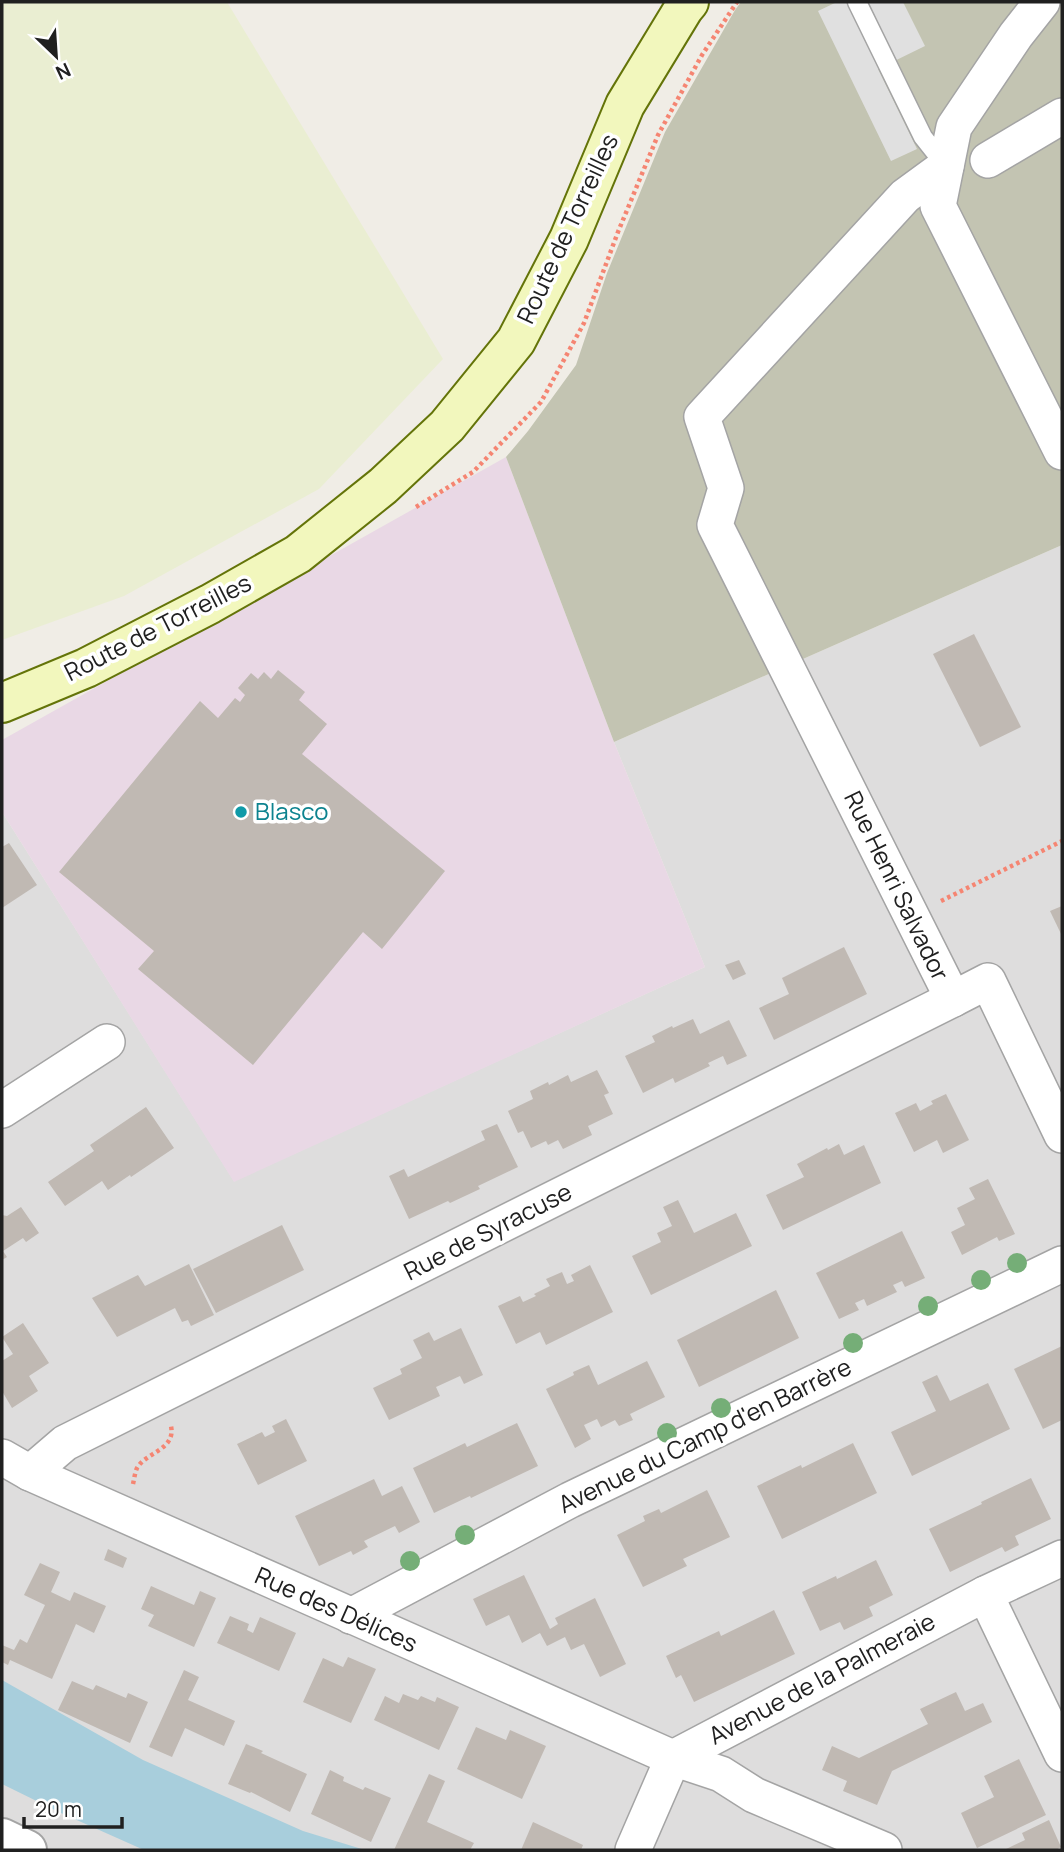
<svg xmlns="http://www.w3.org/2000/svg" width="1064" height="1852" font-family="Manrope,sans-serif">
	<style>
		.residential { fill: #dedddd }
		.industrial { fill: #e9d8e5 }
		.construction { fill: #c3c4b2 }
		.farmland { fill: #eaeed2 }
		.parking { fill: #e0e0e0 }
		.water { fill: #a8cedc }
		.building { fill: #c0b9b3 }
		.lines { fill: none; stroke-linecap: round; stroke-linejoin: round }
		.service-casing { stroke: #a4a4a4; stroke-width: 21 }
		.minor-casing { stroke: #a4a4a4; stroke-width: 38 }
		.tertiary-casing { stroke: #a4a4a4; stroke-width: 42 }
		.secondary-casing { stroke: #647409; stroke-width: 42 }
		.path { stroke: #f58572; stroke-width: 4.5; stroke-dasharray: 3.5 3.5; stroke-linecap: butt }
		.service { stroke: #fff; stroke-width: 18 }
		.minor { stroke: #fff; stroke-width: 35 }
		.tertiary { stroke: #fff; stroke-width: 38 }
		.secondary { stroke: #f2f7bd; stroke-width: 38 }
		.tree { fill: #75ae77 }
		.culture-dot { fill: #0f9aa8; stroke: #fff; stroke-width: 2.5 }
		.labels { text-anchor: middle; stroke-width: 7; stroke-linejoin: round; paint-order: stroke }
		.street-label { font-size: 24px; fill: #202020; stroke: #fff }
		.culture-label { font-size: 24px; fill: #0d838f; stroke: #fff; text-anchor: start }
	</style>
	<rect width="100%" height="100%" fill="#f0ede6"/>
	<polygon class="residential" points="1062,545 1062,1850 2,1850 2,812 234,1181 705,967 614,742"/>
	<polygon class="industrial" points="506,457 614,742 705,967 234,1182 2,812 2,740"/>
	<polygon class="construction" points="741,2 1062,2 1062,545 614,742 506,457 528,431 576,365 607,273 665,132 735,10"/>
	<polygon class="farmland" points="2,2 227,2 443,359 319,489 124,596 2,640"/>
	<polygon class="parking" points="837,2 903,2 925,46 878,69 917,149 891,161 818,11"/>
	<polygon class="water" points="2,1680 143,1760 303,1831 365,1850 144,1850 61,1813 2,1784"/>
	<g class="building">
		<polygon points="974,634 1021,727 980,747 933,654"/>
		<polygon points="278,670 305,692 299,700 327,724 302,754 445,871 382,949 363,932 253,1065 138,969 154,951 59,872 200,701 218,718 235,698 240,702 245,695 238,688 251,673 258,679 264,672 271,679"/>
		<polygon points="9,843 37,885 2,908 2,847"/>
		<polygon points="1062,906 1062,936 1050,911"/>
		<polygon points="844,947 867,994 774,1040 759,1008 789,994 782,978"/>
		<polygon points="739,960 746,974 733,980 725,965"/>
		<polygon points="693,1019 700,1034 729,1020 747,1056 727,1065 723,1056 708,1063 710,1066 675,1083 673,1078 643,1093 625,1056 655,1042 652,1036 672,1026 673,1028"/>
		<polygon points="597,1070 609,1093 604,1095 613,1114 588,1126 592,1135 563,1149 558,1140 548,1145 546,1141 531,1148 523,1131 518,1133 508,1111 533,1099 530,1091 548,1082 549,1085 568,1075 571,1082"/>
		<polygon points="946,1094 969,1140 943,1153 937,1140 914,1152 895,1113 916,1103 920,1111 933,1104 931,1101"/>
		<polygon points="146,1107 174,1148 131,1177 130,1175 108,1190 102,1181 65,1206 48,1182 94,1151 90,1145"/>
		<polygon points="497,1124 518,1167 478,1186 480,1189 450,1203 448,1201 409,1219 389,1176 404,1169 408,1177 485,1140 481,1131"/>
		<polygon points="839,1144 844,1155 864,1145 881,1183 783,1230 766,1195 804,1177 797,1164 827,1148 828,1150"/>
		<polygon points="988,1179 1015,1234 999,1241 997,1237 962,1255 951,1232 965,1225 957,1208 975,1199 969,1188"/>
		<polygon points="678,1200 694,1233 736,1213 752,1246 651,1295 632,1256 661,1242 657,1233 672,1226 663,1207"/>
		<polygon points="21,1207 39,1233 26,1242 23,1238 3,1251 7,1257 2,1260 2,1215 7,1216"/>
		<polygon points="282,1225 304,1270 216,1313 193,1269"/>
		<polygon points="902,1231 925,1278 905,1287 902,1281 893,1285 897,1292 867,1306 864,1299 855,1303 859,1310 839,1319 816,1273"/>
		<polygon points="189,1264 214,1315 191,1326 188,1320 182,1322 175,1308 117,1337 92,1298 138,1275 145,1286"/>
		<polygon points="590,1265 613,1312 546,1345 540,1332 516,1344 498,1306 520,1296 523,1302 536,1296 534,1294 550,1286 546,1279 562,1272 567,1284 574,1281 571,1275"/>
		<polygon points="776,1290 799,1338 699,1387 677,1340"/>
		<polygon points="23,1323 49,1363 29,1376 38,1391 12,1408 2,1391 2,1361 13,1354 2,1337"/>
		<polygon points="461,1328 483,1375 464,1384 460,1376 436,1387 440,1396 389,1420 373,1388 402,1374 400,1369 422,1358 413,1340 429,1332 434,1341"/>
		<polygon points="1062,1346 1062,1420 1043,1429 1014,1369"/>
		<polygon points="647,1361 665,1397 630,1414 633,1420 619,1426 615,1420 601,1427 597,1419 584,1425 591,1439 575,1448 546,1389 574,1375 573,1372 589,1365 598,1385"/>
		<polygon points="937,1375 950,1401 988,1383 1010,1429 912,1476 891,1432 936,1411 922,1382"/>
		<polygon points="286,1419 307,1461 258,1485 237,1444 262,1432 265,1437 275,1432 272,1426"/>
		<polygon points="517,1423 538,1466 471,1498 470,1496 434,1513 413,1468 465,1443 467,1447"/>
		<polygon points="853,1443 877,1493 782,1539 757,1486 801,1465 802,1468"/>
		<polygon points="1031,1478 1051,1519 1015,1536 1019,1545 1005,1552 1002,1547 950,1572 929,1529 982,1504 981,1502"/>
		<polygon points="374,1479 382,1496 402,1486 420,1522 399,1533 395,1526 364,1541 368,1547 353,1555 351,1551 319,1566 295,1516"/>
		<polygon points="707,1490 730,1537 683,1559 687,1566 643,1587 617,1535 645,1521 643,1516 659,1509 661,1513"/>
		<polygon points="108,1549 127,1558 123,1568 104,1560"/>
		<polygon points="876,1560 893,1595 869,1607 873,1616 844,1630 840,1622 820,1631 802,1592 836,1576 837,1579"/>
		<polygon points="40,1563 60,1572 51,1592 70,1601 74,1592 106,1606 94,1633 76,1624 52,1679 10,1660 8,1665 2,1662 2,1645 14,1650 20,1639 27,1643 45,1605 24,1595"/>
		<polygon points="524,1575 550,1629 558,1624 555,1618 595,1598 626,1664 600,1677 584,1644 571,1650 565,1637 547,1646 540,1633 522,1643 509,1615 486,1626 473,1599"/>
		<polygon points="151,1586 194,1605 200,1591 216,1598 194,1647 148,1626 154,1615 141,1609"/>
		<polygon points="774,1610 795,1654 694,1702 681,1675 676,1678 666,1656 719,1631 721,1636"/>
		<polygon points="230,1616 249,1624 247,1630 253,1633 260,1617 296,1633 279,1671 217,1643"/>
		<polygon points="348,1657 376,1669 351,1723 303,1702 323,1658 343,1667"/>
		<polygon points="184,1670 199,1677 188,1700 235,1721 224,1746 185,1728 172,1757 149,1747"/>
		<polygon points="72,1681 93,1690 96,1685 126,1698 128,1693 148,1702 130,1743 58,1710"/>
		<polygon points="956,1692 965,1711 983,1703 992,1722 892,1771 877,1805 843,1791 847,1781 822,1770 832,1746 859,1758 928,1724 920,1709"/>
		<polygon points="403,1694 418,1700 421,1696 435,1702 437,1697 459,1707 439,1750 374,1720 385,1696 399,1703"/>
		<polygon points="476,1727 506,1740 510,1730 546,1746 522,1799 457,1769"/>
		<polygon points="246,1744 263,1751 261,1753 307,1774 290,1812 251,1792 250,1793 228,1784"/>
		<polygon points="1019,1759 1046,1815 977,1848 961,1813 994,1797 984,1776"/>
		<polygon points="330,1770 344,1777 343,1781 363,1790 365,1787 391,1798 371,1842 311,1814"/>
		<polygon points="429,1774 445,1781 427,1822 474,1843 470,1850 394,1850"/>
		<polygon points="1049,1820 1061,1847 1056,1850 1004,1850 1025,1840 1022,1833"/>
		<polygon points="533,1822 583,1845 581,1850 521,1850"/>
	</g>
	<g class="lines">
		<defs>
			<polyline id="service" points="857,2 923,137 946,166"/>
			<g id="minor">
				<polyline points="1042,2 1016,35 954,127 938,206 1062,452"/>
				<polyline points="988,160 1062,116"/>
				<polyline points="946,166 905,196 702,417 726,488 715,525 953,999 988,981 1062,1135"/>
				<polyline points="2,1110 107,1042"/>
				<polyline points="2,1457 30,1473 673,1758 721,1774 754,1795 884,1850"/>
				<polyline points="30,1473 65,1443 953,999"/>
				<polyline points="985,1594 1062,1754"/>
				<polyline points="351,1616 570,1500 1062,1264"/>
				<polyline points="633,1850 673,1758 985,1594 1062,1558"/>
			</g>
			<polyline id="tertiary" points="2,1838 27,1850"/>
			<polyline id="secondary" points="2,703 86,668 210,604 298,554 383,486 447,426 516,341 569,239 625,105 684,8 689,2"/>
		</defs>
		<use href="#service" class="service-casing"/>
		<use href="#minor" class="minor-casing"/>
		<use href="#tertiary" class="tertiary-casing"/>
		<use href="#secondary" class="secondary-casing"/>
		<g class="path">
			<polyline points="416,507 473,472 541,402 584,323 618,232 658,135 702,55 737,2"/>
			<polyline points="941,901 1062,841"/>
			<path d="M 133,1484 C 134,1480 135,1472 137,1468 C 146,1452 176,1450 171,1426"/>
		</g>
		<use href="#service" class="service"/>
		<use href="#minor" class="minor"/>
		<use href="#tertiary" class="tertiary"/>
		<use href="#secondary" class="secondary"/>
	</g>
	<g class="tree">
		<circle cx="1017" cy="1263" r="10"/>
		<circle cx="981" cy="1280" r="10"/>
		<circle cx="928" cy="1306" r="10"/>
		<circle cx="853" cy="1343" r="10"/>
		<circle cx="721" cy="1408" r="10"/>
		<circle cx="667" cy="1433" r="10"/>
		<circle cx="465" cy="1535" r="10"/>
		<circle cx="410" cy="1561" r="10"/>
	</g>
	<circle class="culture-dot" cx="241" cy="812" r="7"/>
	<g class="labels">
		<g class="street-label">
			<text transform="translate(568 229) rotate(-65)" y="8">Route de Torreilles</text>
			<text transform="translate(158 628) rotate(-27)" y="8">Route de Torreilles</text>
			<text transform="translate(896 886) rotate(64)" y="8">Rue Henri Salvador</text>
			<text transform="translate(488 1232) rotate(-27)" y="8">Rue de Syracuse</text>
			<text transform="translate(705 1436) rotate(-26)" y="8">Avenue du Camp d'en Barrère</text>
			<text transform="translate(336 1610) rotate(24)" y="8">Rue des Délices</text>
			<text transform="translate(822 1679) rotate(-28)" y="8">Avenue de la Palmeraie</text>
		</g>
		<g class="culture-label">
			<text x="255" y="820">Blasco</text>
		</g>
	</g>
	<rect width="1064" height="1852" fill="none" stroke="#202020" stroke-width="7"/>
	<g transform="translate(56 56) rotate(155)" stroke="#ffffff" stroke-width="5" paint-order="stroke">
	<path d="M0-5L12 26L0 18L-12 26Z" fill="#202020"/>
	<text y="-10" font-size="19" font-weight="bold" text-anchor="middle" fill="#202020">N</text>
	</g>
	<path d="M24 1817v10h98v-10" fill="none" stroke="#202020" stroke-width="3.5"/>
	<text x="35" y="1817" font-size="21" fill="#202020" stroke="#ffffff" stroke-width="5" paint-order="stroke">20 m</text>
</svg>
